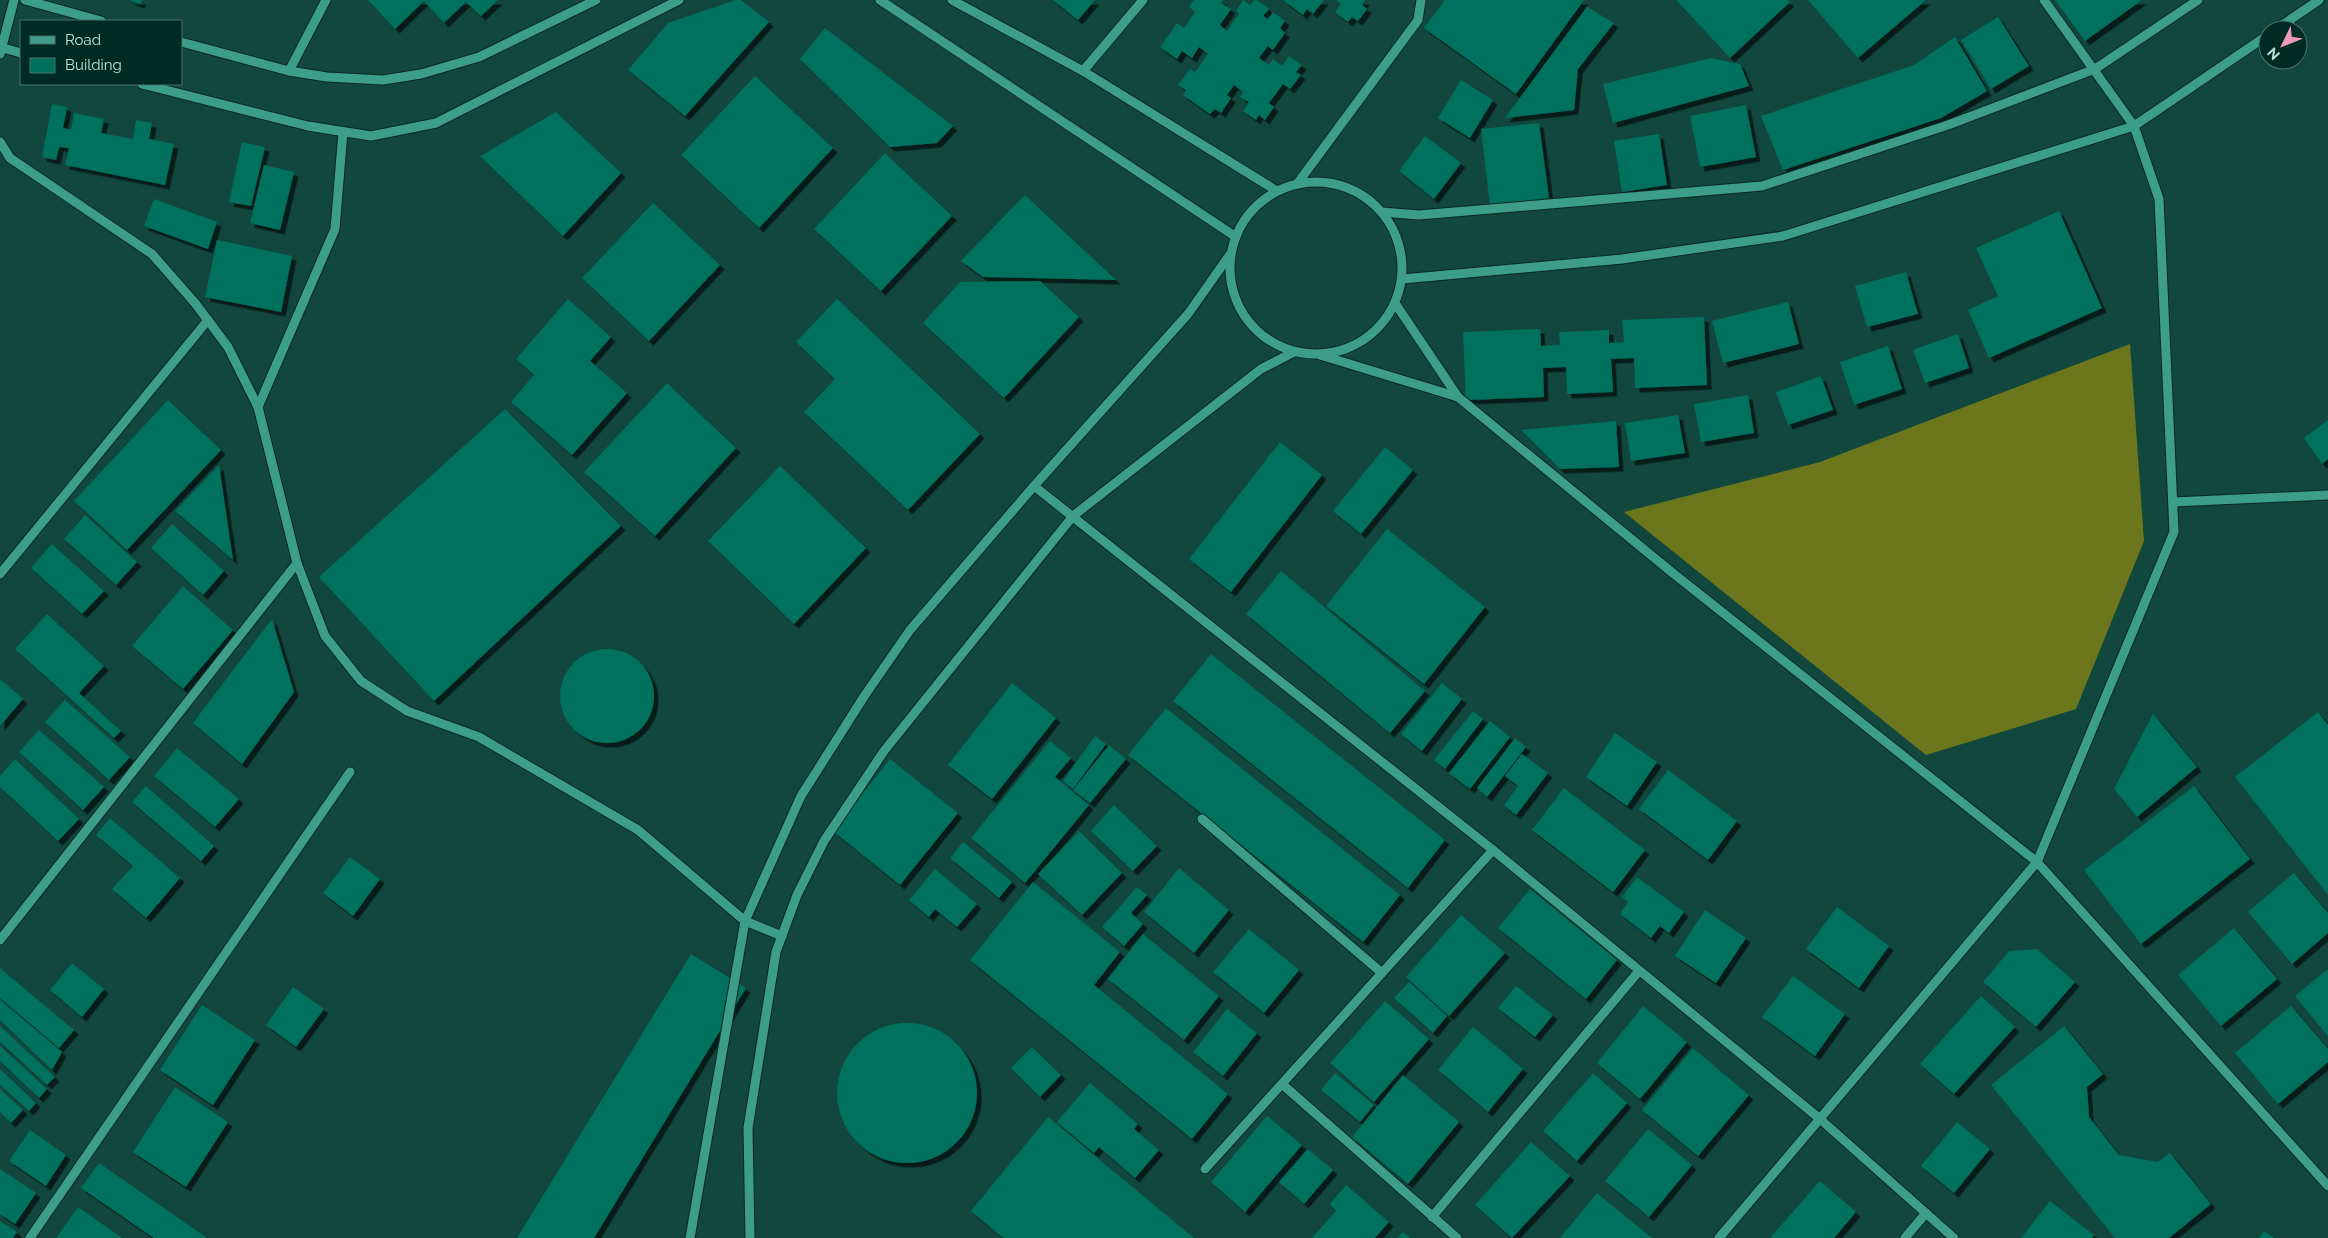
<svg xmlns="http://www.w3.org/2000/svg" width="2328" height="1238" font-family="Raleway,sans-serif">
	<style>
		.forest { fill: #6c771d }
		.building { fill: #03705e; filter: url(#shadow) }
		.lines { fill: none; stroke-linecap: round; stroke-linejoin: round }
		.minor-casing { stroke: #0b2a23; stroke-width: 11 }
		.minor { stroke: #3c9e89; stroke-width: 9 }
	</style>
	<defs>
		<filter id="shadow"><feDropShadow dx="4.5" dy="4.5" stdDeviation="0" flood-color="#0009"/></filter>
	</defs>
	<rect width="100%" height="100%" fill="#11473c"/>
	<polygon class="forest" points="2130,344 2144,541 2076,709 1926,755 1624,512 1820,462"/>
	<g class="building">
		<polygon points="129,0 142,0 140,4"/>
		<polygon points="368,0 498,0 481,16 466,2 444,23 424,1 395,29"/>
		<polygon points="736,0 741,0 769,22 685,116 628,70 668,23"/>
		<polygon points="1053,0 1095,0 1078,20"/>
		<polygon points="1194,0 1223,0 1221,3 1231,9 1220,25 1227,31 1239,14 1236,11 1243,0 1250,5 1254,0 1257,0 1269,9 1263,16 1268,19 1273,12 1285,21 1280,28 1285,33 1273,50 1268,46 1259,58 1269,65 1273,59 1282,66 1289,56 1302,65 1296,72 1301,75 1290,89 1283,84 1269,103 1274,107 1265,120 1259,115 1256,120 1243,111 1249,102 1240,97 1243,92 1234,85 1227,95 1231,98 1221,113 1215,109 1210,114 1183,95 1186,90 1178,85 1190,69 1195,72 1208,54 1199,47 1192,58 1182,51 1177,59 1160,47 1177,23 1184,28 1195,12 1189,7"/>
		<polygon points="1283,0 1324,0 1313,14 1307,9 1303,15"/>
		<polygon points="1336,0 1365,0 1362,5 1367,9 1358,21 1352,17 1348,22 1335,12 1341,4"/>
		<polygon points="1445,0 1584,0 1516,94 1424,28"/>
		<polygon points="1676,0 1788,0 1790,2 1730,58"/>
		<polygon points="1808,0 1926,0 1858,58"/>
		<polygon points="2055,0 2142,0 2085,41"/>
		<polygon points="1587,7 1614,23 1578,69 1574,110 1505,118"/>
		<polygon points="1998,17 2029,66 1991,89 1961,40"/>
		<polygon points="825,28 953,126 937,143 890,147 800,59"/>
		<polygon points="1955,37 1987,91 1941,118 1783,170 1761,116 1914,65"/>
		<polygon points="1711,58 1740,64 1749,86 1613,123 1603,84"/>
		<polygon points="755,76 833,148 759,228 681,155"/>
		<polygon points="1461,80 1493,100 1470,138 1438,118"/>
		<polygon points="52,104 67,107 63,128 71,130 74,113 104,119 101,133 133,139 136,120 152,123 149,139 174,144 165,185 65,165 69,148 59,147 56,160 42,157"/>
		<polygon points="1746,105 1756,157 1700,167 1690,116"/>
		<polygon points="556,112 621,173 563,236 480,156"/>
		<polygon points="1539,123 1549,198 1490,206 1481,129"/>
		<polygon points="1659,134 1667,185 1622,192 1614,141"/>
		<polygon points="1425,136 1461,163 1434,199 1399,171"/>
		<polygon points="242,142 265,147 251,206 229,202"/>
		<polygon points="885,153 952,216 881,291 814,229"/>
		<polygon points="264,165 294,172 280,230 250,223"/>
		<polygon points="1025,195 1116,280 983,277 961,261"/>
		<polygon points="154,199 217,222 208,249 144,226"/>
		<polygon points="653,203 720,265 649,341 582,278"/>
		<polygon points="2059,211 2102,308 1989,358 1968,310 1998,296 1976,248"/>
		<polygon points="217,240 292,256 281,312 205,297"/>
		<polygon points="1906,272 1918,314 1867,327 1855,286"/>
		<polygon points="1040,281 1079,317 1004,398 923,323 960,282"/>
		<polygon points="568,299 611,337 590,361 627,393 572,455 511,402 534,375 516,359"/>
		<polygon points="837,299 980,434 908,510 804,412 835,379 796,342"/>
		<polygon points="1788,302 1799,344 1723,363 1712,321"/>
		<polygon points="1704,317 1707,385 1635,388 1634,358 1611,359 1613,392 1567,394 1566,367 1543,368 1544,397 1466,400 1463,332 1540,329 1541,346 1560,345 1559,332 1609,330 1609,343 1624,342 1622,320"/>
		<polygon points="1958,334 1969,368 1925,383 1913,350"/>
		<polygon points="1888,346 1902,389 1854,405 1840,362"/>
		<polygon points="1821,376 1833,410 1788,425 1776,392"/>
		<polygon points="667,383 736,448 655,536 584,472"/>
		<polygon points="1748,395 1754,433 1701,442 1694,404"/>
		<polygon points="168,400 221,450 127,550 74,501"/>
		<polygon points="505,409 621,526 434,701 319,577"/>
		<polygon points="1678,415 1685,453 1631,461 1625,423"/>
		<polygon points="2328,420 2328,459 2322,464 2304,438"/>
		<polygon points="1616,421 1619,467 1560,469 1521,430"/>
		<polygon points="1280,442 1322,475 1231,592 1189,559"/>
		<polygon points="1385,447 1413,470 1361,534 1333,511"/>
		<polygon points="219,465 233,560 175,511"/>
		<polygon points="780,466 866,548 794,624 708,541"/>
		<polygon points="85,515 137,562 116,585 64,539"/>
		<polygon points="172,524 224,571 203,595 151,548"/>
		<polygon points="1387,529 1485,607 1424,684 1326,606"/>
		<polygon points="52,544 104,591 82,614 31,568"/>
		<polygon points="1281,571 1425,691 1390,733 1246,614"/>
		<polygon points="183,586 233,630 183,689 132,646"/>
		<polygon points="47,614 104,666 79,693 121,731 114,738 15,649"/>
		<polygon points="272,619 294,692 242,764 193,723"/>
		<circle cx="607" cy="696" r="47"/>
		<polygon points="1211,654 1445,840 1408,888 1173,701"/>
		<polygon points="0,679 23,699 0,726"/>
		<polygon points="1012,683 1056,718 992,799 948,765"/>
		<polygon points="1442,683 1462,699 1422,751 1401,734"/>
		<polygon points="65,700 130,757 109,780 45,722"/>
		<polygon points="1166,708 1400,895 1363,942 1128,755"/>
		<polygon points="1473,711 1483,719 1445,769 1434,760"/>
		<polygon points="2318,712 2328,725 2328,895 2235,777"/>
		<polygon points="2153,714 2197,767 2137,817 2114,789"/>
		<polygon points="1490,721 1510,737 1470,789 1449,773"/>
		<polygon points="39,730 104,787 83,810 19,752"/>
		<polygon points="1615,733 1657,762 1627,806 1586,777"/>
		<polygon points="1095,736 1106,744 1073,789 1063,781"/>
		<polygon points="1515,738 1526,747 1487,797 1477,788"/>
		<polygon points="1050,741 1071,758 1055,777 1072,791 1070,793 1072,791 1089,805 1025,883 971,838"/>
		<polygon points="1109,745 1126,759 1090,803 1073,790"/>
		<polygon points="177,748 239,799 215,827 154,776"/>
		<polygon points="1522,754 1548,773 1516,815 1504,805 1518,786 1505,776"/>
		<polygon points="15,759 79,819 58,841 0,787 0,776"/>
		<polygon points="890,759 958,813 900,885 833,831"/>
		<polygon points="1668,770 1737,821 1708,860 1639,809"/>
		<polygon points="146,786 214,846 201,861 132,802"/>
		<polygon points="2194,786 2250,859 2141,944 2084,870"/>
		<polygon points="1564,788 1645,850 1613,892 1532,830"/>
		<polygon points="1114,805 1157,846 1133,871 1091,831"/>
		<polygon points="110,818 180,878 146,918 112,889 133,866 96,835"/>
		<polygon points="1079,831 1122,873 1082,915 1038,874"/>
		<polygon points="963,842 1012,882 999,898 950,858"/>
		<polygon points="350,857 380,879 353,916 323,893"/>
		<polygon points="1179,868 1229,910 1194,953 1144,912"/>
		<polygon points="935,869 977,904 957,927 935,909 929,917 909,900"/>
		<polygon points="2294,873 2328,913 2328,933 2292,964 2248,912"/>
		<polygon points="1637,877 1684,912 1669,933 1660,926 1651,938 1620,914 1628,902 1622,897"/>
		<polygon points="1033,882 1120,952 1094,985 1228,1094 1192,1139 970,960"/>
		<polygon points="1137,887 1147,895 1131,913 1143,924 1124,946 1102,927"/>
		<polygon points="1530,889 1617,960 1586,999 1498,928"/>
		<polygon points="1837,907 1889,946 1859,988 1806,949"/>
		<polygon points="1705,910 1746,938 1716,983 1675,956"/>
		<polygon points="1461,915 1505,953 1449,1016 1406,977"/>
		<polygon points="2234,928 2277,979 2221,1026 2178,975"/>
		<polygon points="1249,929 1299,970 1264,1013 1213,972"/>
		<polygon points="1143,934 1219,996 1184,1040 1108,979"/>
		<polygon points="2037,949 2075,982 2036,1027 1983,982 2009,951"/>
		<polygon points="691,954 746,988 594,1238 517,1238"/>
		<polygon points="72,963 104,989 82,1017 50,990"/>
		<polygon points="0,968 74,1030 59,1048 0,998"/>
		<polygon points="2328,969 2328,1036 2295,996"/>
		<polygon points="1793,976 1845,1014 1815,1056 1762,1017"/>
		<polygon points="1409,982 1447,1016 1433,1033 1394,998"/>
		<polygon points="1516,986 1553,1015 1535,1037 1498,1008"/>
		<polygon points="293,987 324,1009 296,1047 266,1025"/>
		<polygon points="1981,996 2015,1027 1954,1094 1920,1064"/>
		<polygon points="0,1000 62,1052 52,1070 0,1020"/>
		<polygon points="1385,1001 1429,1039 1374,1102 1330,1063"/>
		<polygon points="202,1005 255,1040 213,1105 160,1070"/>
		<polygon points="1643,1006 1687,1042 1640,1099 1597,1063"/>
		<polygon points="2291,1006 2328,1049 2328,1062 2278,1104 2235,1053"/>
		<polygon points="1227,1009 1257,1033 1223,1076 1193,1052"/>
		<circle cx="907" cy="1093" r="70"/>
		<polygon points="0,1026 55,1077 47,1085 0,1042"/>
		<polygon points="2064,1026 2103,1074 2087,1087 2089,1117 2119,1155 2158,1162 2170,1153 2211,1204 2169,1238 2115,1238 1991,1085"/>
		<polygon points="1473,1027 1523,1069 1488,1112 1438,1070"/>
		<polygon points="0,1046 47,1089 39,1098 0,1061"/>
		<polygon points="1032,1047 1061,1075 1040,1097 1011,1068"/>
		<polygon points="1693,1048 1749,1095 1698,1156 1642,1110"/>
		<polygon points="0,1069 36,1103 29,1111 0,1085"/>
		<polygon points="1335,1073 1374,1105 1360,1122 1321,1090"/>
		<polygon points="1593,1073 1627,1103 1577,1161 1543,1131"/>
		<polygon points="1403,1075 1459,1122 1408,1184 1352,1137"/>
		<polygon points="1090,1083 1138,1124 1134,1129 1159,1150 1135,1178 1099,1147 1094,1153 1057,1122"/>
		<polygon points="175,1087 228,1122 186,1187 133,1152"/>
		<polygon points="0,1089 23,1110 11,1123 0,1112"/>
		<polygon points="1267,1116 1302,1145 1245,1212 1211,1182"/>
		<polygon points="1048,1117 1194,1238 1003,1238 971,1211"/>
		<polygon points="1957,1122 1990,1149 1954,1193 1921,1166"/>
		<polygon points="1648,1129 1692,1165 1649,1217 1605,1181"/>
		<polygon points="30,1130 66,1155 46,1186 9,1161"/>
		<polygon points="1531,1142 1570,1176 1512,1238 1475,1205"/>
		<polygon points="1308,1149 1333,1170 1304,1204 1279,1182"/>
		<polygon points="99,1163 207,1238 154,1238 81,1188"/>
		<polygon points="0,1169 36,1193 15,1224 0,1214"/>
		<polygon points="1820,1181 1856,1212 1834,1238 1770,1238"/>
		<polygon points="1346,1185 1389,1222 1375,1238 1312,1238 1336,1211 1330,1204"/>
		<polygon points="1597,1193 1652,1238 1560,1238"/>
		<polygon points="2050,1201 2094,1235 2092,1238 2021,1238"/>
		<polygon points="78,1207 122,1238 56,1238"/>
		<polygon points="0,1221 17,1232 13,1238 0,1238"/>
		<polygon points="2264,1231 2274,1238 2259,1238"/>
		<polygon points="1403,1232 1410,1238 1397,1238"/>
	</g>
	<g class="lines">
		<defs>
			<g id="minor">
				<polyline points="25,0 101,21"/>
				<polyline points="880,0 1236,237"/>
				<polyline points="952,0 1083,71 1277,191"/>
				<polyline points="2275,30 2319,0"/>
				<polyline points="181,42 289,71 327,77 383,80 421,74 479,57 596,0"/>
				<polyline points="0,47 21,53"/>
				<polyline points="0,54 14,0"/>
				<polyline points="289,71 326,0"/>
				<polyline points="1083,71 1143,0"/>
				<polyline points="142,84 308,126 371,136 436,123 679,0"/>
				<polyline points="0,142 10,158 152,254 195,303 228,347 258,407 297,563 325,636 361,681 407,711 479,737 638,830 745,921 782,936"/>
				<circle cx="1316" cy="268" r="86"/>
				<polyline points="1297,184 1418,20 1421,0"/>
				<polyline points="1382,212 1419,215 1762,186 1948,125 2095,69 2198,0"/>
				<polyline points="1402,279 1622,259 1783,236 2134,126 2268,35"/>
				<polyline points="1395,303 1458,397 1674,574 2037,862 2328,1186"/>
				<polyline points="1320,355 1458,397"/>
				<polyline points="258,407 335,229 343,132"/>
				<polyline points="1034,486 1493,850 1820,1119 1954,1238"/>
				<polyline points="2173,502 2328,495"/>
				<polyline points="0,574 208,320"/>
				<polyline points="1202,819 1382,973"/>
				<polyline points="0,940 297,563"/>
				<polyline points="1282,1084 1457,1238"/>
				<polyline points="1205,1169 1493,850"/>
				<polyline points="1432,1217 1639,971"/>
				<polyline points="30,1238 350,772"/>
				<polyline points="690,1238 745,921 801,796 865,695 910,630 1034,486 1188,314 1231,253"/>
				<polyline points="750,1238 748,1128 776,952 797,895 824,841 884,751 1073,516 1261,369 1294,352"/>
				<polyline points="1719,1238 2037,862 2174,532 2159,199 2134,126 2044,0"/>
				<polyline points="1905,1238 1926,1213"/>
			</g>
		</defs>
		<use href="#minor" class="minor-casing"/>
		<use href="#minor" class="minor"/>
	</g>
	<rect x="20" y="20" width="162" height="65" fill="#002b23" stroke="#49746b"/>
	<rect x="30" y="36" width="25" height="8" fill="#3c9e89" stroke="#49746b"/>
	<text x="65" y="45" font-size="15" fill="#b6e2d6">Road</text>
	<rect x="30" y="58" width="25" height="15" fill="#03705e" stroke="#49746b"/>
	<text x="65" y="70" font-size="15" fill="#b6e2d6">Building</text>
	<g transform="translate(2283 45) rotate(227)"><circle r="24" fill="#002b23" stroke="#49746b"/>
	<path d="M0-4L9 19L0 12L-9 19Z" fill="#ef9ab8"/>
	<text y="-8" font-size="14" font-weight="bold" text-anchor="middle" fill="#b6e2d6">N</text>
	</g>
</svg>
